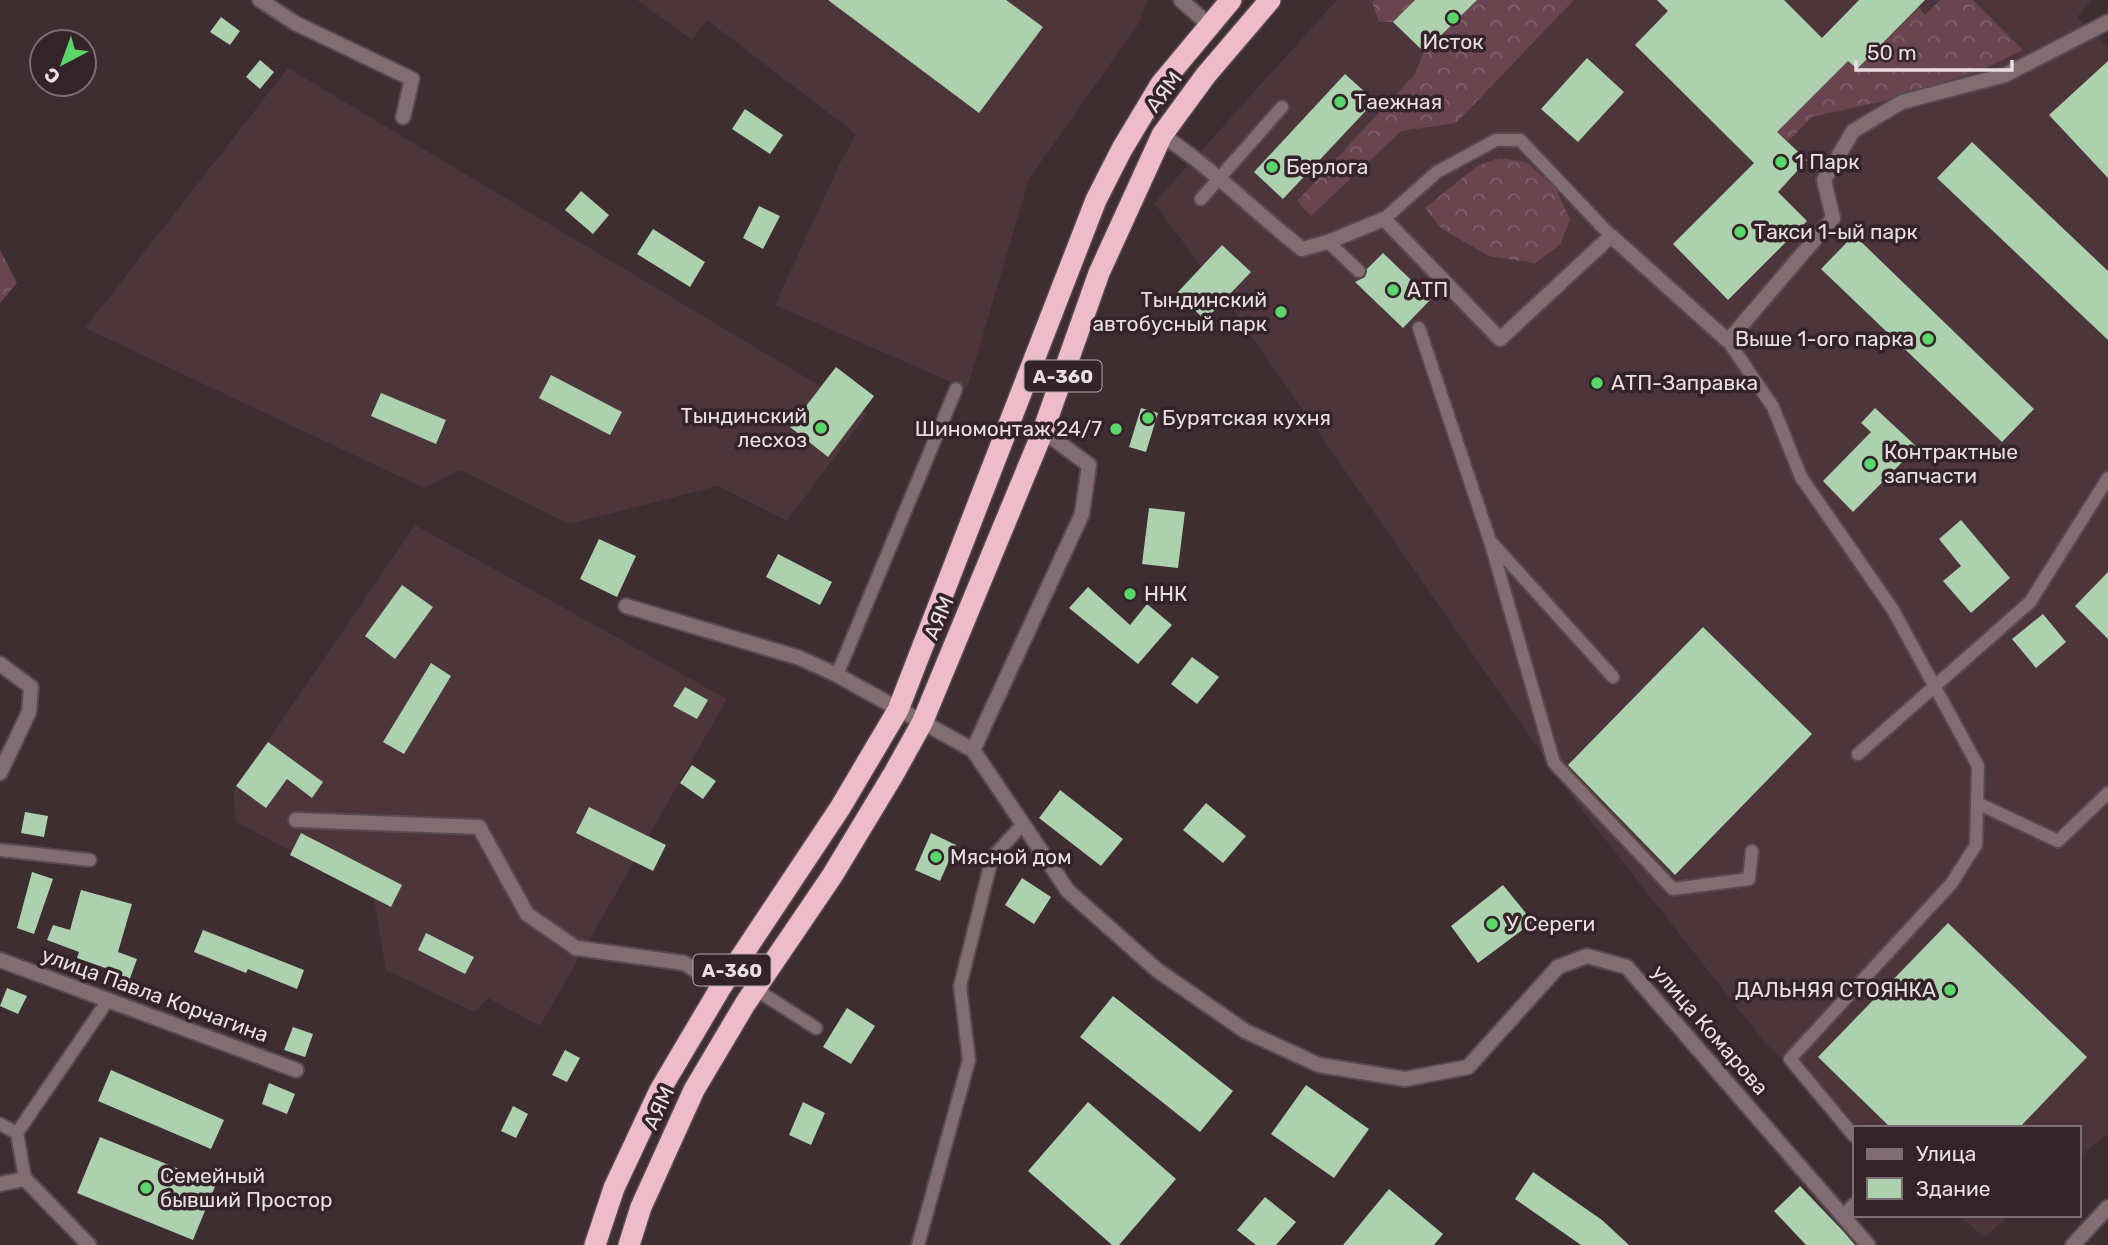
<svg xmlns="http://www.w3.org/2000/svg" width="2108" height="1245" font-family="Rubik,sans-serif">
	<style>
		.built { fill: #4c353b }
		.forest { fill: url(#forest-crowns) }
		.building { fill: #add0af }
		.lines { fill: none; stroke-linecap: round; stroke-linejoin: round }
		.lane-casing { stroke: #594a4e; stroke-width: 16 }
		.street-casing { stroke: #594a4e; stroke-width: 18 }
		.highway-casing { stroke: #594a4e; stroke-width: 24 }
		.lane { stroke: #816d72; stroke-width: 12 }
		.street { stroke: #816d72; stroke-width: 14 }
		.highway { stroke: #edbbc9; stroke-width: 21 }
		.poi-dot { fill: #5dd56d; stroke: #342429; stroke-width: 2.5 }
		.labels { text-anchor: middle; stroke-width: 7; stroke-linejoin: round; paint-order: stroke }
		.shield { fill: #342429; stroke: #b3a6aa; stroke-width: 2 }
		.shield-label { font-size: 19px; font-weight: bold; fill: #e9dee1 }
		.poi-label { font-size: 21px; fill: #e9dee1; stroke: #342429; text-anchor: start }
		.street-label { font-size: 21px; fill: #e9dee1; stroke: #342429 }
	</style>
	<defs>
		<pattern id="forest-crowns" width="20" height="18" patternUnits="userSpaceOnUse" patternTransform="scale(1.75)"><rect width="20" height="18" fill="#6a4550"/><path d="M2 6a3 3 0 1 1 6 0M12 15a3 3 0 1 1 6 0" fill="none" stroke="#7f5f69"/></pattern>
	</defs>
	<rect width="100%" height="100%" fill="#3e2e32"/>
	<g class="built">
		<polygon points="637,0 1147,0 1139,23 1029,179 967,389 775,305 839,165 856,134 707,20 692,40"/>
		<polygon points="1337,0 2092,0 2077,17 2108,48 2108,1133 2078,1158 2078,1128 1861,1128 1765,1043 1575,801 1224,297 1154,203"/>
		<polygon points="288,68 867,414 787,521 718,486 569,524 461,470 424,488 85,328"/>
		<polygon points="415,525 727,699 540,1026 488,998 474,1012 386,970 373,895 236,822 233,792"/>
		<polygon points="1959,1215 2010,1215 1984,1237"/>
	</g>
	<g class="forest">
		<polygon points="1374,0 1415,0 1393,22 1379,22 1372,2"/>
		<polygon points="1477,0 1574,0 1456,123 1401,131 1311,216 1297,201 1415,74 1424,52"/>
		<polygon points="1940,0 1973,0 2023,50 1982,70 1879,102 1812,117 1787,142 1777,132 1848,61 1857,69 1918,7 1925,15"/>
		<polygon points="1499,158 1526,162 1555,187 1570,219 1560,245 1535,263 1489,256 1442,229 1425,208 1477,166"/>
		<polygon points="0,250 17,283 0,303"/>
	</g>
	<g class="building">
		<polygon points="828,0 1006,0 1043,27 979,113"/>
		<polygon points="1415,0 1477,0 1424,52 1393,22"/>
		<polygon points="1657,0 1784,0 1822,38 1859,0 1925,0 1857,69 1848,61 1777,132 1807,160 1778,192 1807,221 1728,300 1673,244 1754,163 1635,45 1668,11"/>
		<polygon points="221,17 240,31 230,45 210,32"/>
		<polygon points="1587,58 1624,92 1578,142 1541,109"/>
		<polygon points="260,60 274,72 260,89 246,77"/>
		<polygon points="2108,61 2108,178 2049,115"/>
		<polygon points="1345,74 1375,101 1283,199 1254,172"/>
		<polygon points="745,109 783,135 770,154 732,129"/>
		<polygon points="1972,142 2108,271 2108,340 1937,178"/>
		<polygon points="581,191 609,215 593,234 565,210"/>
		<polygon points="759,206 780,216 763,249 743,238"/>
		<polygon points="653,229 705,262 690,287 637,254"/>
		<polygon points="1854,235 2034,409 2002,442 1821,269"/>
		<polygon points="1222,245 1251,272 1205,320 1177,293"/>
		<polygon points="1383,253 1431,299 1403,328 1355,282 1365,277 1367,269"/>
		<polygon points="836,367 874,396 828,457 790,427"/>
		<polygon points="551,375 622,412 610,435 539,398"/>
		<polygon points="381,393 446,420 436,444 371,416"/>
		<polygon points="1141,408 1158,413 1146,452 1129,447"/>
		<polygon points="1875,408 1917,447 1853,512 1823,481 1871,432 1861,423"/>
		<polygon points="1149,508 1185,512 1178,568 1142,564"/>
		<polygon points="1961,520 2010,578 1971,613 1943,581 1961,566 1939,539"/>
		<polygon points="599,539 636,556 617,597 580,579"/>
		<polygon points="778,554 832,582 820,605 766,577"/>
		<polygon points="2108,572 2108,639 2075,606"/>
		<polygon points="402,585 433,607 395,659 365,636"/>
		<polygon points="1088,587 1130,625 1147,604 1172,625 1138,664 1069,608"/>
		<polygon points="2043,614 2066,642 2036,668 2012,639"/>
		<polygon points="1703,627 1812,734 1675,875 1568,765"/>
		<polygon points="1192,657 1219,677 1197,704 1171,684"/>
		<polygon points="431,663 451,676 404,754 383,742"/>
		<polygon points="685,687 708,700 697,719 673,706"/>
		<polygon points="268,742 323,782 312,798 287,779 266,808 236,786"/>
		<polygon points="692,765 716,781 703,799 680,783"/>
		<polygon points="1060,790 1123,839 1101,866 1039,818"/>
		<polygon points="1206,803 1246,836 1223,863 1183,830"/>
		<polygon points="589,807 666,845 653,871 576,833"/>
		<polygon points="25,812 48,816 44,837 21,833"/>
		<polygon points="301,833 402,885 391,907 290,855"/>
		<polygon points="931,833 956,845 940,881 915,870"/>
		<polygon points="32,872 53,879 34,934 17,928"/>
		<polygon points="1022,878 1051,897 1034,924 1005,905"/>
		<polygon points="1503,885 1533,922 1478,963 1451,926"/>
		<polygon points="81,890 132,904 118,952 137,959 129,981 109,974 111,970 77,958 79,952 47,940 53,925 70,930"/>
		<polygon points="1948,923 2087,1057 2019,1128 1891,1128 1818,1057"/>
		<polygon points="203,930 304,970 297,989 248,969 246,973 194,952"/>
		<polygon points="426,933 474,957 465,974 418,950"/>
		<polygon points="7,988 27,996 18,1014 0,1006"/>
		<polygon points="1113,996 1233,1091 1200,1132 1080,1037"/>
		<polygon points="847,1008 875,1026 851,1064 823,1047"/>
		<polygon points="293,1027 313,1034 305,1057 284,1050"/>
		<polygon points="565,1050 580,1058 567,1082 552,1075"/>
		<polygon points="111,1070 224,1120 211,1149 98,1101"/>
		<polygon points="269,1083 295,1094 287,1114 262,1104"/>
		<polygon points="1306,1085 1369,1129 1334,1178 1271,1134"/>
		<polygon points="803,1102 825,1113 811,1145 789,1135"/>
		<polygon points="1088,1102 1176,1179 1119,1245 1112,1245 1028,1171"/>
		<polygon points="513,1106 528,1114 516,1138 501,1131"/>
		<polygon points="100,1137 216,1184 193,1240 77,1193"/>
		<polygon points="1533,1172 1602,1220 1629,1245 1581,1245 1515,1199"/>
		<polygon points="1800,1186 1843,1231 1855,1245 1806,1245 1774,1211"/>
		<polygon points="1389,1189 1443,1234 1434,1245 1343,1245"/>
		<polygon points="1265,1197 1296,1222 1276,1245 1256,1245 1237,1230"/>
	</g>
	<g class="lines">
		<defs>
			<g id="lane">
				<polyline points="1201,199 1282,107"/>
				<polyline points="1384,219 1437,172 1496,140 1520,140 1611,236"/>
				<polyline points="1328,242 1359,271"/>
				<polyline points="1419,328 1490,541 1554,763 1673,889 1749,879 1752,851"/>
				<polyline points="1728,341 1773,407 1801,477 1893,610 1978,766 1976,845 1951,884 1790,1059 1854,1136"/>
				<polyline points="1493,544 1613,677"/>
				<polyline points="837,675 956,389"/>
				<polyline points="1858,754 2030,602 2108,478"/>
				<polyline points="1977,803 2058,841 2108,793"/>
				<polyline points="0,850 90,860"/>
				<polyline points="755,989 816,1028"/>
				<polyline points="0,1124 17,1133 25,1179"/>
				<polyline points="17,1133 108,1000"/>
				<polyline points="1843,1216 1854,1204"/>
				<polyline points="918,1245 969,1060 960,986 992,858 1022,825"/>
			</g>
			<g id="street">
				<polyline points="260,0 295,23 412,79 403,117"/>
				<polyline points="1181,0 1209,25"/>
				<path d="M 1162,135 C 1212,168 1255,212 1302,249 L 1328,242 L 1384,219 L 1500,339 L 1611,236 L 1728,341 L 1833,218 L 1824,180 L 1853,131 L 1902,102 L 2005,75 L 2108,22"/>
				<polyline points="626,606 800,658 837,675 973,750 1068,891 1157,970 1245,1031 1319,1065 1405,1079 1468,1067 1558,967 1587,956 1627,967 1868,1245"/>
				<polyline points="0,664 31,687 29,712 0,773"/>
				<polyline points="973,750 1082,514 1089,465 1043,431"/>
				<polyline points="296,820 479,827 527,914 576,948 684,963 721,987"/>
				<polyline points="0,960 296,1070"/>
				<polyline points="0,1184 25,1179 89,1245"/>
				<polyline points="2073,1245 2108,1207"/>
			</g>
			<g id="highway">
				<polyline points="595,1245 614,1188 660,1090 721,987 840,808 898,710 1096,200 1122,149 1161,84 1231,0"/>
				<polyline points="629,1245 641,1207 694,1090 745,1004 832,876 893,775 922,723 1043,431 1099,273 1162,135 1206,75 1270,0"/>
			</g>
		</defs>
		<use href="#lane" class="lane-casing"/>
		<use href="#street" class="street-casing"/>
		<use href="#highway" class="highway-casing"/>
		<use href="#lane" class="lane"/>
		<use href="#street" class="street"/>
		<use href="#highway" class="highway"/>
	</g>
	<g class="poi-dot">
		<circle cx="1453" cy="18" r="7"/>
		<circle cx="1340" cy="102" r="7"/>
		<circle cx="1781" cy="162" r="7"/>
		<circle cx="1272" cy="167" r="7"/>
		<circle cx="1740" cy="232" r="7"/>
		<circle cx="1393" cy="290" r="7"/>
		<circle cx="1281" cy="312" r="7"/>
		<circle cx="1928" cy="339" r="7"/>
		<circle cx="1597" cy="383" r="7"/>
		<circle cx="1148" cy="418" r="7"/>
		<circle cx="821" cy="428" r="7"/>
		<circle cx="1116" cy="429" r="7"/>
		<circle cx="1870" cy="464" r="7"/>
		<circle cx="1130" cy="594" r="7"/>
		<circle cx="936" cy="857" r="7"/>
		<circle cx="1492" cy="924" r="7"/>
		<circle cx="1950" cy="990" r="7"/>
		<circle cx="146" cy="1188" r="7"/>
	</g>
	<g class="labels">
		<g class="shield">
			<rect x="1024.5" y="360.5" width="77" height="31" rx="5"/>
			<rect x="693.5" y="954.5" width="77" height="31" rx="5"/>
		</g>
		<g class="shield-label">
			<text x="1063" y="383">А-360</text>
			<text x="732" y="977">А-360</text>
		</g>
		<g class="poi-label">
			<text x="1453" y="49" text-anchor="middle">Исток</text>
			<text x="1354" y="109">Таежная</text>
			<text x="1795" y="169">1 Парк</text>
			<text x="1286" y="174">Берлога</text>
			<text x="1754" y="239">Такси 1-ый парк</text>
			<text x="1407" y="297">АТП</text>
			<text x="1267" y="307" text-anchor="end">Тындинский<tspan x="1267" dy="24">автобусный парк</tspan></text>
			<text x="1914" y="346" text-anchor="end">Выше 1-ого парка</text>
			<text x="1611" y="390">АТП-Заправка</text>
			<text x="807" y="423" text-anchor="end">Тындинский<tspan x="807" dy="24">лесхоз</tspan></text>
			<text x="1162" y="425">Бурятская кухня</text>
			<text x="1102" y="436" text-anchor="end">Шиномонтаж 24/7</text>
			<text x="1884" y="459">Контрактные<tspan x="1884" dy="24">запчасти</tspan></text>
			<text x="1144" y="601">ННК</text>
			<text x="950" y="864">Мясной дом</text>
			<text x="1506" y="931">У Сереги</text>
			<text x="1936" y="997" text-anchor="end">ДАЛЬНЯЯ СТОЯНКА</text>
			<text x="160" y="1183">Семейный<tspan x="160" dy="24">бывший Простор</tspan></text>
		</g>
		<g class="street-label">
			<text transform="translate(1164 92) rotate(-53)" y="7">АЯМ</text>
			<text transform="translate(939 618) rotate(-67)" y="7">АЯМ</text>
			<text transform="translate(155 995) rotate(20)" y="7">улица Павла Корчагина</text>
			<text transform="translate(1710 1030) rotate(49)" y="7">улица Комарова</text>
			<text transform="translate(659 1108) rotate(-65)" y="7">АЯМ</text>
		</g>
	</g>
	<rect x="1853" y="1126" width="228" height="91" fill="#342429" stroke="#7c6e73" stroke-width="2"/>
	<rect x="1867" y="1149" width="35" height="10" fill="#816d72" stroke="#7c6e73" stroke-width="2"/>
	<text x="1916" y="1161" font-size="21" fill="#e9dee1">Улица</text>
	<rect x="1867" y="1178" width="35" height="21" fill="#add0af" stroke="#7c6e73" stroke-width="2"/>
	<text x="1916" y="1196" font-size="21" fill="#e9dee1">Здание</text>
	<g transform="translate(63 63) rotate(221)"><circle r="33" fill="#342429" stroke="#7c6e73" stroke-width="2"/>
	<path d="M0-5L12 26L0 18L-12 26Z" fill="#5dd56d"/>
	<text y="-10" font-size="19" font-weight="bold" text-anchor="middle" fill="#e9dee1">С</text>
	</g>
	<path d="M1856 60v10h156v-10" fill="none" stroke="#e9dee1" stroke-width="3.5"/>
	<text x="1867" y="60" font-size="21" fill="#e9dee1" stroke="#342429" stroke-width="5" paint-order="stroke">50 m</text>
</svg>
